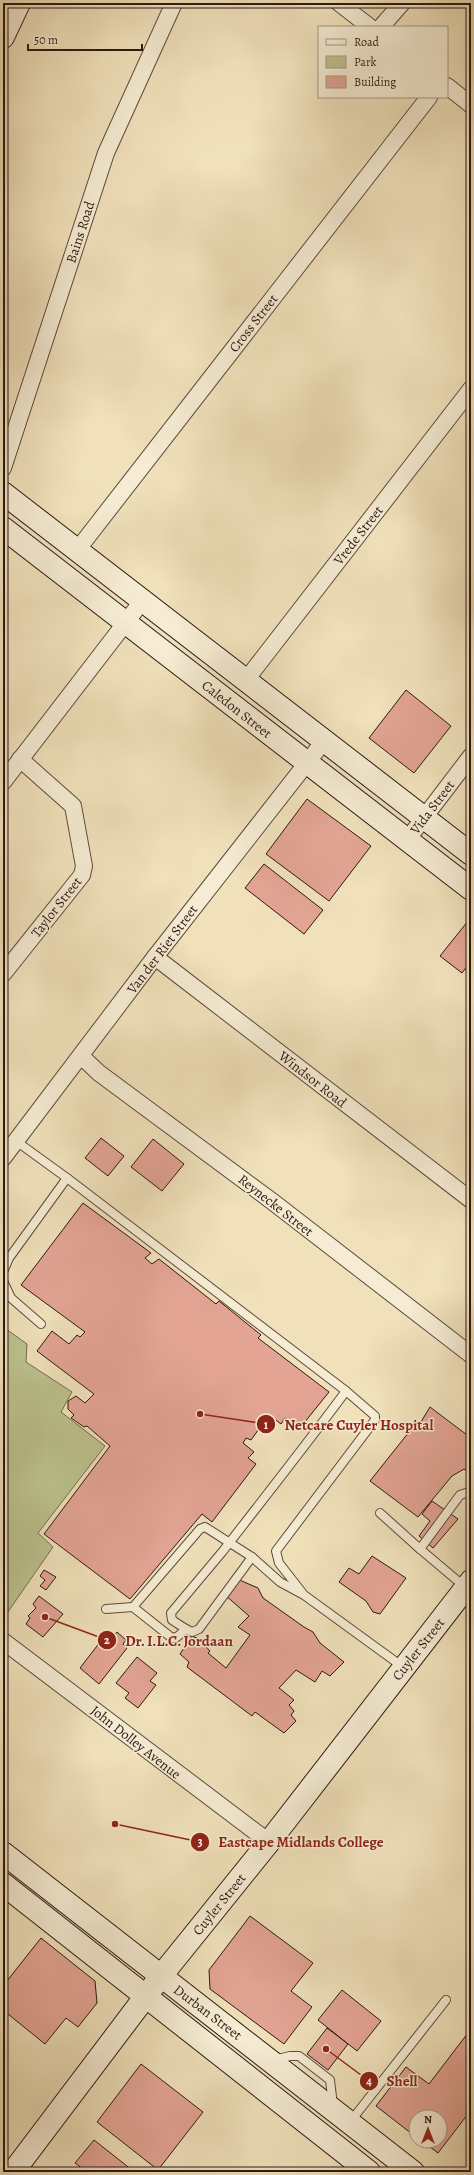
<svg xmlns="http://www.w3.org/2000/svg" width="474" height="2175" font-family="Alegreya,serif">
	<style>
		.green { fill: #bcc28e; stroke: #746d50 }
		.building { fill: #e3a494; stroke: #2b1812 }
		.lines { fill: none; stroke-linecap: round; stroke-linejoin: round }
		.lane-casing { stroke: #5c4a3c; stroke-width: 10 }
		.street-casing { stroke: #5c4a3c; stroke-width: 18 }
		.secondary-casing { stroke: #2b1812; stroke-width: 24 }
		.lane { stroke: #f5ecd3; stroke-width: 8 }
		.street { stroke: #f5ecd3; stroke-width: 16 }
		.secondary { stroke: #f5ecd3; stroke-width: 22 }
		.labels { text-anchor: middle; stroke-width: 3; stroke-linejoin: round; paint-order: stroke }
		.street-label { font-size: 14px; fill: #2b1812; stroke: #f5ecd3 }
		.leader { fill: none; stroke: #8f2418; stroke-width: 1.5 }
		.callout-dot { fill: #8f2418; stroke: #f5ecd3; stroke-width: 1.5 }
		.mark-label { font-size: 12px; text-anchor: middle; font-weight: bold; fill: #fff }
		.callout-label { font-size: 15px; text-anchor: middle; font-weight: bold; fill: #8f2418; stroke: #f5ecd3; stroke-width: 3; stroke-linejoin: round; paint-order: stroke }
	</style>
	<rect width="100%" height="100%" fill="#f0e1bb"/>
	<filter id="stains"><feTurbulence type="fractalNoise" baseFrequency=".005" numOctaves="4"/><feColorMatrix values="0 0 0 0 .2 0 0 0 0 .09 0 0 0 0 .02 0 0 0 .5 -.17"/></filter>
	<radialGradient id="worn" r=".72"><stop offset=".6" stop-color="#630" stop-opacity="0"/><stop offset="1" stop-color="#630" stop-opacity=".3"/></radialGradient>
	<polygon class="green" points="3,1325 6,1329 27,1344 26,1362 72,1392 61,1412 105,1446 38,1533 53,1547 3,1619"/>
	<g class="building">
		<polygon points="406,690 451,726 414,773 369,738"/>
		<polygon points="307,799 371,846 329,901 266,854"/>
		<polygon points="264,864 323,910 304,934 245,888"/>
		<polygon points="468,921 471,923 471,961 462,973 440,956"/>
		<polygon points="101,1138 124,1156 108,1176 85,1158"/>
		<polygon points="153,1139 184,1164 162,1191 131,1167"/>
		<polygon points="83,1203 151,1253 145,1258 152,1264 159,1259 216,1304 219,1301 261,1335 258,1338 329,1392 300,1428 285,1418 281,1424 269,1415 251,1440 246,1438 243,1443 254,1452 248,1458 256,1464 212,1522 202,1514 130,1599 44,1534 110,1446 87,1426 84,1427 71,1418 74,1415 68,1409 68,1401 76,1396 85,1403 94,1394 37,1351 52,1331 69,1344 77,1335 80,1337 85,1332 21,1285"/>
		<polygon points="430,1407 471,1438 471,1474 464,1469 452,1476 418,1517 370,1481 413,1427 416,1430"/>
		<polygon points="432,1501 458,1519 433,1548 419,1536 430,1521 422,1514"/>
		<polygon points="372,1556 406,1578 380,1614 373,1612 366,1601 339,1582 349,1568 359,1574"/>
		<polygon points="44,1570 56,1577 46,1590 40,1586 45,1580 40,1576"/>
		<polygon points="237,1579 258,1588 263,1598 304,1627 313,1632 320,1643 344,1662 330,1676 322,1671 315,1682 296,1670 279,1688 294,1700 289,1705 294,1711 291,1715 296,1721 284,1733 255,1712 252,1716 187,1667 189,1662 180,1654 192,1636 199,1639 210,1651 208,1653 226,1668 250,1635 238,1627 249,1616 225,1595"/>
		<polygon points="39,1596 63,1614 43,1637 26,1624 30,1618 28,1616 36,1608 33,1604"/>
		<polygon points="117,1632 126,1640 123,1644 127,1648 99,1684 80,1668 107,1633 113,1637"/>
		<polygon points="137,1657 157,1673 150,1681 156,1685 138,1708 125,1698 129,1693 116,1683"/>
		<polygon points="250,1916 313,1963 291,1991 312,2007 284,2044 210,1989 209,1970"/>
		<polygon points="41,1938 95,1981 97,2003 78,2027 66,2018 45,2044 3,2010 3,1986"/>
		<polygon points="342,1990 381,2021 357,2051 318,2020"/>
		<polygon points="327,2028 348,2044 328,2070 307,2054"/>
		<polygon points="471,2029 471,2110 438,2153 422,2141 440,2141 440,2117 416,2117 416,2137 376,2106 406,2067 429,2084"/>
		<polygon points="141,2064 203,2112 158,2170 97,2122"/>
		<polygon points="94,2140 132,2170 130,2172 87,2172 75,2163"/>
	</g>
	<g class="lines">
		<defs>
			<g id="lane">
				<polyline points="16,1141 67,1178"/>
				<polyline points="3,1272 9,1258 67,1178 346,1391"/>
				<polyline points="3,1281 11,1298 41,1324"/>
				<polyline points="380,1513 420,1549 460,1495 466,1493 471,1494"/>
				<polyline points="420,1549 465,1587"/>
				<path d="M 304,1595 L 279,1563 L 276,1551 L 375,1420 L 375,1416 L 346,1391 C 306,1445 264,1498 223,1551 L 171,1613 L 172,1620 L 186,1629 L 177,1637 L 172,1638 L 133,1607 L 200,1529 L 205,1527 L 252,1557 L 280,1582 L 304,1595 L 403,1667"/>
				<polyline points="106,1609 133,1607"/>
				<polyline points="186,1629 192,1632 199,1629 252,1557"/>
				<polyline points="274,2060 290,2056 299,2056 330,2080 333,2105"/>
				<polyline points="350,2122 446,2000"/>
			</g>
			<g id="street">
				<polyline points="339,3 370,27"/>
				<polyline points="381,27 402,3"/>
				<polyline points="447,86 471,105"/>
				<polyline points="3,468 106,153 174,3"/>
				<polyline points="78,549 429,97"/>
				<polyline points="246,680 471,389"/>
				<polyline points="3,782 143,600"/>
				<polyline points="407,840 471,756"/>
				<polyline points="155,957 471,1200"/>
				<polyline points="3,974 82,875 84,866 73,806 20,759"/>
				<polyline points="81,1056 99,1073 273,1202 471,1355"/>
				<polyline points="3,1158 155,957 324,741"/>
				<polyline points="3,1641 269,1842"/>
			</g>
			<g id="secondary">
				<polyline points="3,37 19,3"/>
				<polyline points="3,493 471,854"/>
				<polyline points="3,528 471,889"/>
				<polyline points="3,1853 413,2172"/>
				<polyline points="3,1884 369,2172"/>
				<polyline points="13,2172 161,1976 269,1842 471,1581"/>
			</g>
		</defs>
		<use href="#lane" class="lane-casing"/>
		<use href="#street" class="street-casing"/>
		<use href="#secondary" class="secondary-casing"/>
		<use href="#lane" class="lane"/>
		<use href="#street" class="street"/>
		<use href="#secondary" class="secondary"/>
	</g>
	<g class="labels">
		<g class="street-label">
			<text transform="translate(80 232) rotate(-72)" y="5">Bains Road</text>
			<text transform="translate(253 323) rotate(-52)" y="5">Cross Street</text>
			<text transform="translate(358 535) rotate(-52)" y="5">Vrede Street</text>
			<text transform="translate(237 709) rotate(38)" y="5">Caledon Street</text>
			<text transform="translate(432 807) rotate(-53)" y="5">Vida Street</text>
			<text transform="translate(56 907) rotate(-52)" y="5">Taylor Street</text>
			<text transform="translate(162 949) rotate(-53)" y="5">Van der Riet Street</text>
			<text transform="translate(313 1079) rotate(38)" y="5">Windsor Road</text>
			<text transform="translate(276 1205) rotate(38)" y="5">Reynecke Street</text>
			<text transform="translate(418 1649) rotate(-52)" y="5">Cuyler Street</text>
			<text transform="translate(136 1742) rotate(38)" y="5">John Dolley Avenue</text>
			<text transform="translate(219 1904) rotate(-51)" y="5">Cuyler Street</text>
			<text transform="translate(208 2012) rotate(37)" y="5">Durban Street</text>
		</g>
	</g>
	<path class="leader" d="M200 1414L266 1424M45 1617L107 1640M115 1824L200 1842M326 2049L369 2081"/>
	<g class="callout-dot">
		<circle cx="200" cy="1414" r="4"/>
		<circle cx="45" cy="1617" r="4"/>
		<circle cx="115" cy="1824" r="4"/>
		<circle cx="326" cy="2049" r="4"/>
		<circle cx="266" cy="1424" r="10"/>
		<circle cx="107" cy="1640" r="10"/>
		<circle cx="200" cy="1842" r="10"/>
		<circle cx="369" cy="2081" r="10"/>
	</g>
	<g class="mark-label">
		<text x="266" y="1429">1</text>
		<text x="107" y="1644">2</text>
		<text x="200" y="1846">3</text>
		<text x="369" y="2085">4</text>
	</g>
	<g class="callout-label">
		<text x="359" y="1430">Netcare Cuyler Hospital</text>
		<text x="179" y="1646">Dr. I.L.C. Jordaan</text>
		<text x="301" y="1847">Eastcape Midlands College</text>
		<text x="402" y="2086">Shell</text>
	</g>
	<rect width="474" height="2175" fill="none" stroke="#f0e1bb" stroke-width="16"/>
	<rect x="4" y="4" width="466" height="2167" fill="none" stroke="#2b1812" stroke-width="2"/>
	<rect x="8" y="8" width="458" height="2159" fill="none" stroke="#2b1812"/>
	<rect x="318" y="26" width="130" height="72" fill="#f5ecd3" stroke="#a49786"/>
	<rect x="326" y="39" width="20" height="6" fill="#f5ecd3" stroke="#a49786"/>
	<text x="354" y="46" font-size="12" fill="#2b1812">Road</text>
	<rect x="326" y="56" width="20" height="12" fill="#bcc28e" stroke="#a49786"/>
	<text x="354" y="66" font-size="12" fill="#2b1812">Park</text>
	<rect x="326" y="76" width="20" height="12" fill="#e3a494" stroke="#a49786"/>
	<text x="354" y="86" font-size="12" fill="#2b1812">Building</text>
	<g transform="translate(428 2129)"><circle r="19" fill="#f5ecd3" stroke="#a49786"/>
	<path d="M0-3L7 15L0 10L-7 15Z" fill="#8f2418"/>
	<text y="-6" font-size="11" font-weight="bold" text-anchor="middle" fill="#2b1812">N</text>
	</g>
	<path d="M28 44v6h114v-6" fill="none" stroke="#2b1812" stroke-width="2"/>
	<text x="34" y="44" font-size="12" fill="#2b1812" stroke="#f5ecd3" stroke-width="3" paint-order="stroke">50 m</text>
	<rect width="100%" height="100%" filter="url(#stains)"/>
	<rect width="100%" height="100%" fill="url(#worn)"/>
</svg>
